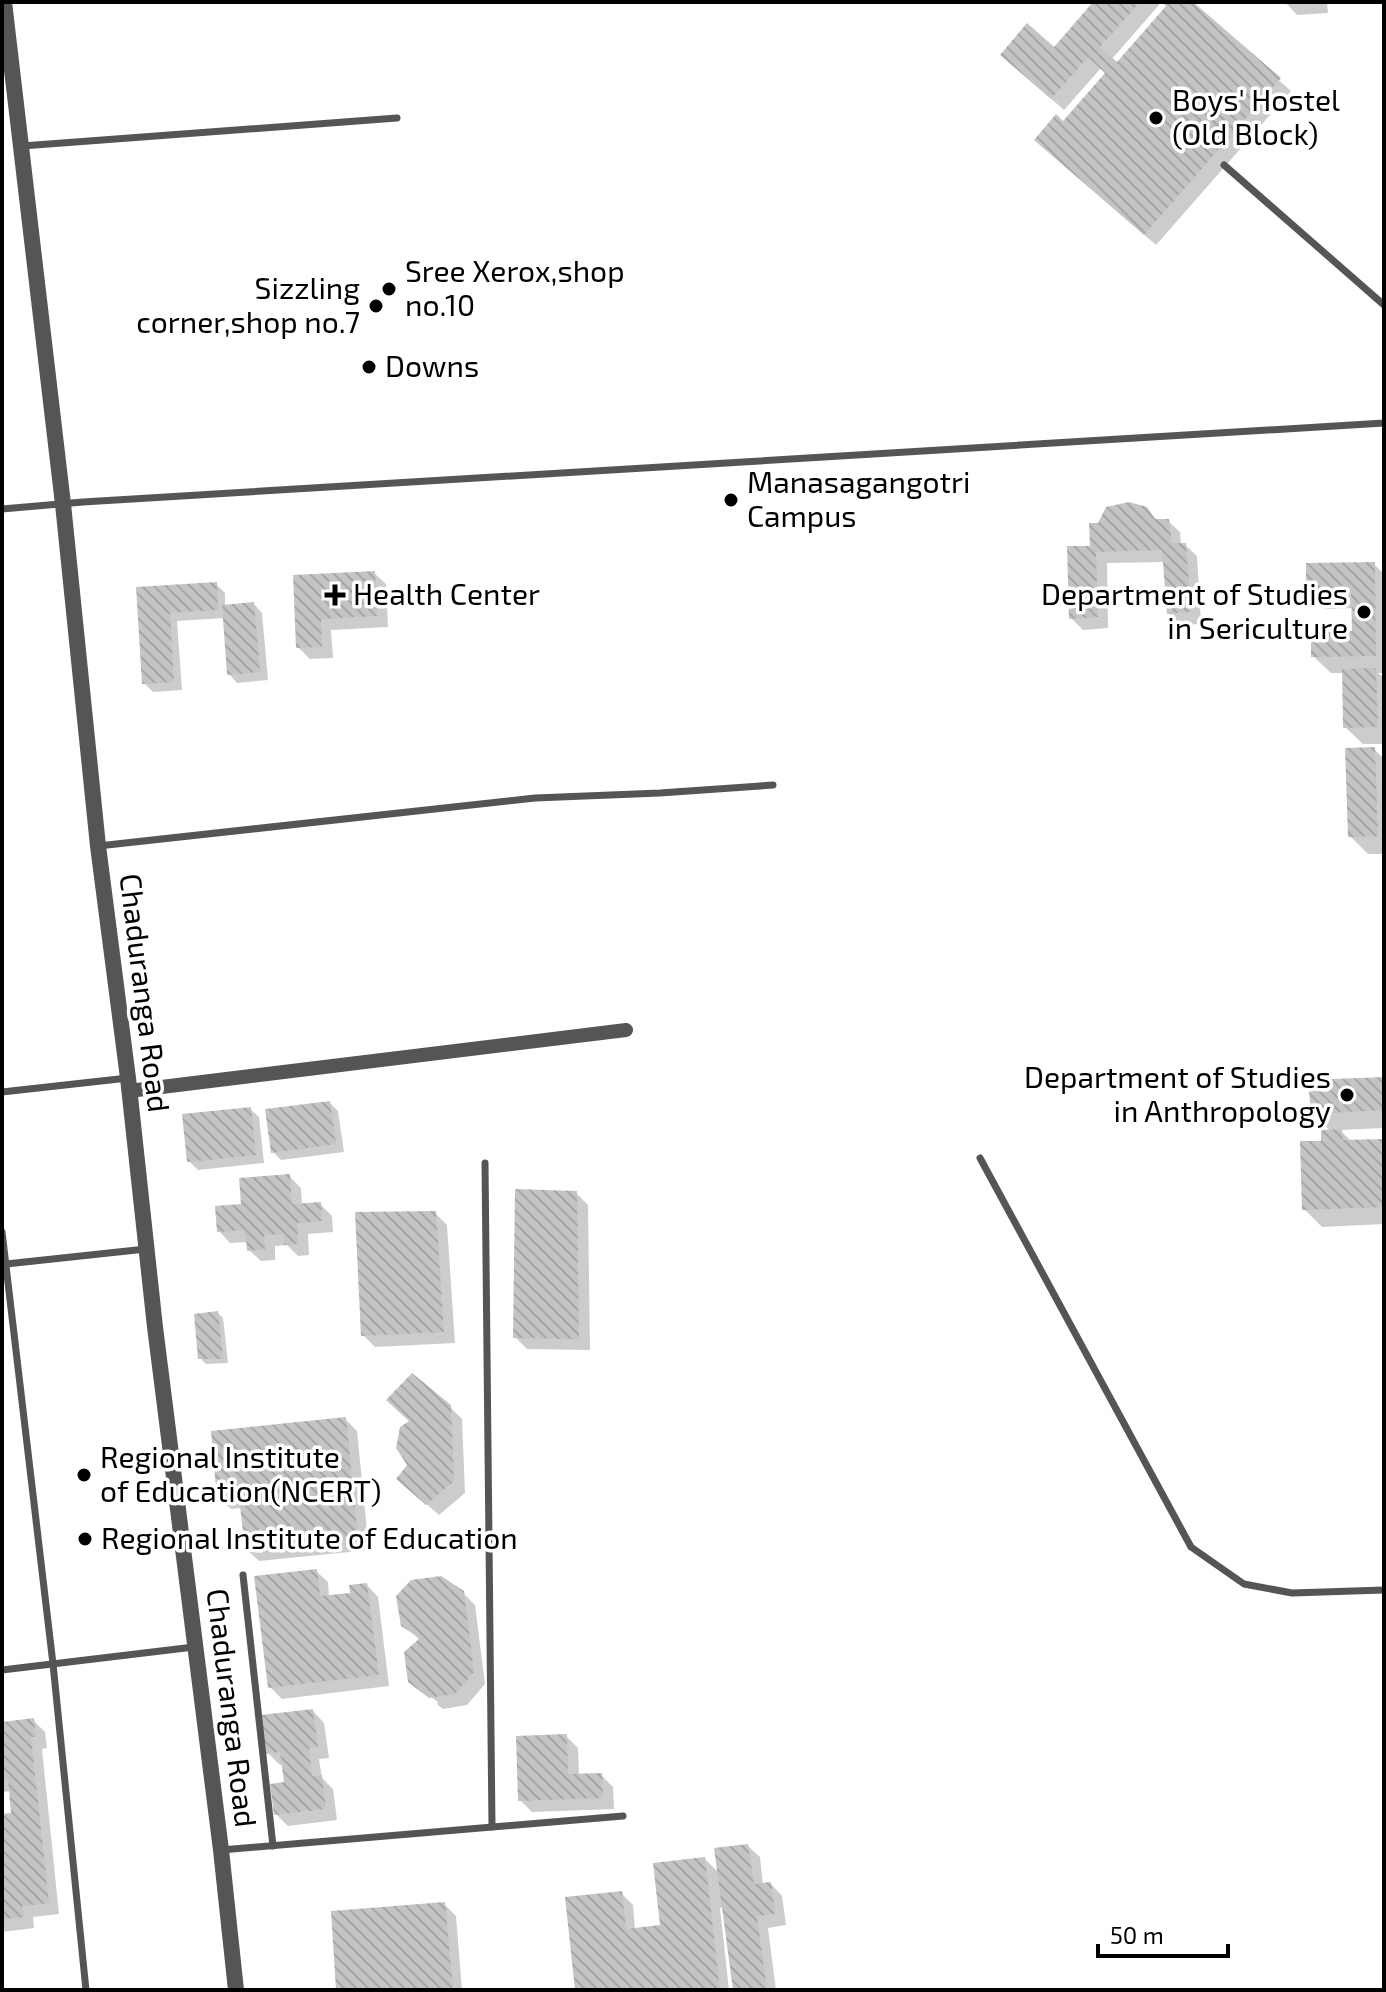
<svg xmlns="http://www.w3.org/2000/svg" width="1386" height="1992" font-family="'Exo 2',sans-serif">
	<style>
		.shadow { fill: #0003 }
		.building { fill: url(#building-back-hatch) }
		.lines { fill: none; stroke-linecap: round; stroke-linejoin: round }
		.service { stroke: #555; stroke-width: 7 }
		.minor { stroke: #555; stroke-width: 14 }
		.tertiary { stroke: #555; stroke-width: 16 }
		.poi-dot { fill: #000; stroke: #fff; stroke-width: 3 }
		.labels { text-anchor: middle; stroke-width: 7; stroke-linejoin: round; paint-order: stroke }
		.poi-label { font-size: 30px; fill: #000; stroke: #fff; text-anchor: start }
		.street-label { font-size: 30px; fill: #000; stroke: #fff }
	</style>
	<defs>
		<pattern id="building-back-hatch" width="6" height="6" patternUnits="userSpaceOnUse" patternTransform="scale(2)"><rect width="6" height="6" fill="#c4c4c4"/><path d="M-1 5l2 2M0 0l6 6M5-1l2 2" fill="none" stroke="#a7a7a7"/></pattern>
	</defs>
	<rect width="100%" height="100%" fill="#fff"/>
	<g class="shadow">
		<polygon points="1096,2 1156,2 1159,5 1111,60 1117,65 1168,6 1164,2 1190,2 1291,91 1156,245 1048,151 1063,123 1107,73 1101,68 1064,110 1014,66 1054,49"/>
		<polygon points="1285,2 1327,2 1328,13 1297,15"/>
		<polygon points="1146,509 1158,521 1168,521 1180,532 1181,545 1185,545 1197,556 1201,624 1180,625 1168,613 1165,562 1107,563 1108,628 1083,630 1071,618 1099,525"/>
		<polygon points="1374,564 1384,574 1384,673 1378,673 1384,678 1384,744 1363,744 1345,727 1344,673 1331,673 1313,656 1354,633 1353,608 1326,609 1308,591"/>
		<polygon points="374,573 386,584 388,627 331,630 333,658 310,659 298,647 295,577"/>
		<polygon points="216,584 225,593 225,607 254,604 262,613 268,680 237,683 229,674 225,618 177,621 182,690 153,692 144,683 138,589"/>
		<polygon points="1374,749 1384,759 1384,854 1368,854 1350,836"/>
		<polygon points="1384,1079 1384,1128 1340,1130 1352,1142 1384,1141 1384,1224 1322,1227 1304,1209 1323,1143 1331,1132 1313,1113"/>
		<polygon points="330,1103 338,1111 344,1152 281,1160 273,1152"/>
		<polygon points="250,1109 259,1117 264,1163 198,1170 189,1161"/>
		<polygon points="289,1176 301,1188 302,1205 320,1204 332,1216 333,1232 308,1234 309,1255 298,1256 287,1245 275,1246 275,1260 261,1261 249,1250 248,1242 230,1243 219,1231 243,1206"/>
		<polygon points="576,1193 588,1205 590,1350 527,1349 515,1337"/>
		<polygon points="435,1213 447,1225 455,1343 375,1347 363,1335"/>
		<polygon points="218,1313 223,1318 228,1363 206,1364 200,1358"/>
		<polygon points="449,1406 462,1419 465,1493 439,1515 410,1490 409,1465"/>
		<polygon points="345,1419 357,1431 369,1550 259,1561 247,1550 242,1508 231,1509 219,1498"/>
		<polygon points="316,1571 328,1582 329,1597 352,1595 367,1585 378,1597 389,1686 282,1699 270,1687"/>
		<polygon points="463,1593 475,1605 485,1684 467,1705 443,1709 437,1704 438,1702 418,1687 420,1640 403,1625"/>
		<polygon points="313,1711 324,1723 329,1758 319,1759 322,1778 333,1789 337,1820 288,1826 276,1814 286,1784 284,1764 280,1765 268,1753"/>
		<polygon points="33,1720 45,1732 47,1748 42,1749 59,1914 33,1917 34,1928 2,1932 2,1816 14,1814 11,1791 2,1792 2,1724"/>
		<polygon points="566,1736 578,1748 579,1776 601,1775 613,1787 614,1809 532,1812 520,1800"/>
		<polygon points="748,1846 760,1857 763,1885 771,1884 782,1896 786,1925 768,1928 776,1990 735,1990 724,1907 720,1908 729,1990 577,1990 621,1893 633,1905 635,1930 662,1927 705,1859 720,1874"/>
		<polygon points="444,1904 456,1916 462,1990 338,1990"/>
	</g>
	<g class="building">
		<polygon points="1093,2 1140,2 1100,47 1117,62 1166,6 1162,2 1193,2 1281,78 1144,235 1034,140 1056,114 1063,121 1105,73 1088,57 1051,99 1000,55 1027,23 1054,47"/>
		<polygon points="1129,502 1147,507 1155,519 1169,519 1172,543 1186,543 1191,612 1167,614 1162,550 1096,552 1098,617 1069,619 1067,546 1090,546 1089,523 1098,523 1106,507"/>
		<polygon points="1375,562 1376,656 1311,657 1311,632 1352,631 1351,591 1306,592 1306,563"/>
		<polygon points="375,571 377,616 321,619 322,647 296,648 293,575"/>
		<polygon points="217,582 218,610 170,613 174,682 142,684 136,587"/>
		<polygon points="254,602 260,672 227,675 222,605"/>
		<polygon points="1376,668 1378,727 1343,728 1342,669"/>
		<polygon points="1375,747 1378,836 1348,837 1345,748"/>
		<polygon points="1384,1077 1384,1110 1311,1114 1308,1080"/>
		<polygon points="330,1101 336,1144 271,1153 265,1109"/>
		<polygon points="251,1107 256,1155 187,1162 182,1114"/>
		<polygon points="1342,1129 1343,1140 1384,1139 1384,1207 1302,1210 1300,1141 1321,1141 1321,1130"/>
		<polygon points="290,1174 292,1204 321,1202 322,1221 297,1223 298,1244 284,1245 283,1234 264,1235 265,1249 247,1251 245,1230 217,1232 215,1206 241,1204 239,1178"/>
		<polygon points="515,1189 577,1191 579,1339 513,1338"/>
		<polygon points="436,1211 444,1332 361,1336 355,1212"/>
		<polygon points="218,1311 223,1359 198,1359 194,1314"/>
		<polygon points="412,1373 451,1405 454,1481 426,1505 396,1479 407,1465 396,1448 400,1427 409,1421 386,1400"/>
		<polygon points="346,1417 358,1539 245,1551 239,1496 217,1499 211,1431"/>
		<polygon points="317,1569 320,1596 350,1593 349,1585 367,1583 379,1675 268,1688 254,1576"/>
		<polygon points="441,1576 464,1591 474,1672 455,1694 429,1698 408,1682 404,1652 420,1638 401,1626 396,1596 411,1580"/>
		<polygon points="313,1709 318,1747 309,1748 312,1776 322,1775 326,1809 274,1815 270,1784 284,1782 280,1752 266,1754 261,1715"/>
		<polygon points="34,1718 36,1737 31,1737 49,1903 22,1906 24,1917 2,1919 2,1814 11,1813 8,1779 2,1780 2,1722"/>
		<polygon points="567,1734 568,1774 602,1773 603,1798 518,1801 516,1736"/>
		<polygon points="748,1844 754,1884 771,1882 775,1914 757,1916 767,1990 733,1990 714,1848"/>
		<polygon points="705,1857 720,1990 575,1990 565,1897 622,1891 626,1929 660,1925 653,1863"/>
		<polygon points="445,1902 453,1990 336,1990 331,1911"/>
	</g>
	<g class="lines">
		<g class="service">
			<polyline points="22,146 397,118"/>
			<polyline points="1224,165 1384,305"/>
			<polyline points="2,509 83,502 1384,423"/>
			<polyline points="98,846 535,798 660,793 773,785"/>
			<polyline points="2,1092 128,1078"/>
			<polyline points="980,1158 1191,1547 1244,1584 1292,1593 1384,1590"/>
			<polyline points="485,1163 492,1827"/>
			<polyline points="2,1232 53,1664 86,1990"/>
			<polyline points="6,1264 146,1249"/>
			<polyline points="243,1575 273,1846"/>
			<polyline points="2,1670 194,1647"/>
			<polyline points="221,1850 623,1816"/>
		</g>
		<polyline class="minor" points="129,1091 626,1030"/>
		<polyline class="tertiary" points="4,2 63,504 98,846 128,1078 155,1327 221,1850 236,1990"/>
	</g>
	<g class="poi-dot">
		<circle cx="1156" cy="118" r="8"/>
		<circle cx="389" cy="289" r="8"/>
		<circle cx="376" cy="306" r="8"/>
		<circle cx="369" cy="367" r="8"/>
		<circle cx="731" cy="500" r="8"/>
		<path d="M331 583h8v8h8v8h-8v8h-8v-8h-8v-8h8z"/>
		<circle cx="1364" cy="612" r="8"/>
		<circle cx="1347" cy="1095" r="8"/>
		<circle cx="84" cy="1475" r="8"/>
		<circle cx="85" cy="1539" r="8"/>
	</g>
	<g class="labels">
		<g class="poi-label">
			<text x="1172" y="111">Boys' Hostel<tspan x="1172" dy="34">(Old Block)</tspan></text>
			<text x="405" y="282">Sree Xerox,shop<tspan x="405" dy="34">no.10</tspan></text>
			<text x="360" y="299" text-anchor="end">Sizzling<tspan x="360" dy="34">corner,shop no.7</tspan></text>
			<text x="385" y="377">Downs</text>
			<text x="747" y="493">Manasagangotri<tspan x="747" dy="34">Campus</tspan></text>
			<text x="353" y="605">Health Center</text>
			<text x="1348" y="605" text-anchor="end">Department of Studies<tspan x="1348" dy="34">in Sericulture</tspan></text>
			<text x="1331" y="1088" text-anchor="end">Department of Studies<tspan x="1331" dy="34">in Anthropology</tspan></text>
			<text x="100" y="1468">Regional Institute<tspan x="100" dy="34">of Education(NCERT)</tspan></text>
			<text x="101" y="1549">Regional Institute of Education</text>
		</g>
		<g class="street-label">
			<text transform="translate(144 993) rotate(83)" y="10">Chaduranga Road</text>
			<text transform="translate(231 1708) rotate(83)" y="10">Chaduranga Road</text>
		</g>
	</g>
	<rect width="1386" height="1992" fill="none" stroke="#000000" stroke-width="8"/>
	<path d="M1098 1944v12h130v-12" fill="none" stroke="#000000" stroke-width="4"/>
	<text x="1110" y="1944" font-size="24" fill="#000000" stroke="#ffffff" stroke-width="6" paint-order="stroke">50 m</text>
</svg>
